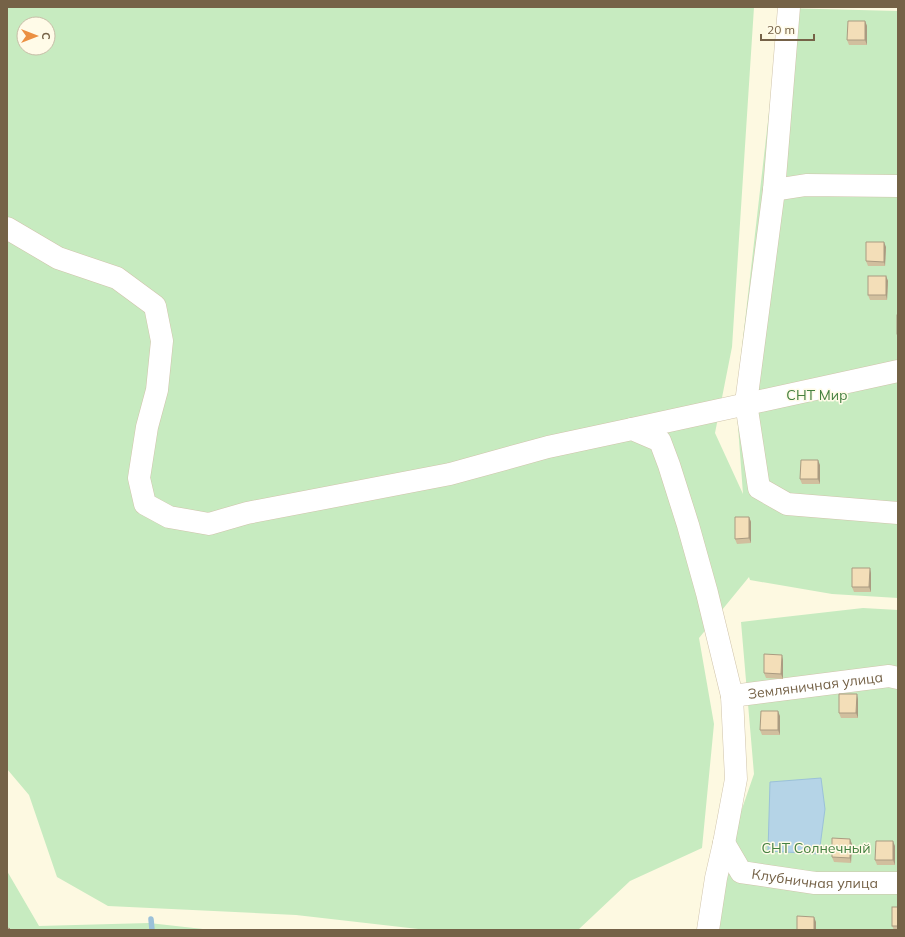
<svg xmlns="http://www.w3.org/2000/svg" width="905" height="937" font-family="Mulish,sans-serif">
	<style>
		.green { fill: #c7ebc0; fill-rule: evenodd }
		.water { fill: #b5d4e7; stroke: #9bc1d9 }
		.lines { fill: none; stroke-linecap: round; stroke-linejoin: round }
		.stream { stroke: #9bc1d9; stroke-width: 5.5 }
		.minor-casing { stroke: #d0c4ab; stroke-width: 23 }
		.minor { stroke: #fff; stroke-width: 22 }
		.wall { fill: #d1bf9e }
		.shaded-wall { fill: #aa9b81 }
		.building { fill: #f3deb8; stroke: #aa9b81 }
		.labels { text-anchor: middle; stroke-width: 3; stroke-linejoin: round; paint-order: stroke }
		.park-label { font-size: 14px; fill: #458141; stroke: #fffbe8 }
		.street-label { font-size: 14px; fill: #756247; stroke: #fffbe8 }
	</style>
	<rect width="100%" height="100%" fill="#fdf9e1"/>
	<g class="green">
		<path d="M 7,7 L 754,7 L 732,347 L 715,433 L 743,494 L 736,399 L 781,8 L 898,11 L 898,598 L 832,594 L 750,580 L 749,577 L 699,638 L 714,724 L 702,848 L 630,881 L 578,930 L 427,930 L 296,915 L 108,906 L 57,877 L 29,795 L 7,769 ZM 24,24 L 48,24 L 48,48 L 24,48 Z"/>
		<polygon points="863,608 898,610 898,930 715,930 715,887 754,774 741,622"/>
		<polygon points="7,871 39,926 149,923 212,930 7,930"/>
	</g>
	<polygon class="water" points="821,778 825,809 819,854 768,851 770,782"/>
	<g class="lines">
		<polyline class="stream" points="151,919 152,930"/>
		<defs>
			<g id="minor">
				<polyline points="789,7 774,190 746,403 759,488 787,504 898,513"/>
				<polyline points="774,190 806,185 898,186"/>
				<polyline points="7,228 58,258 117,278 155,306 162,341 157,390 147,427 139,478 145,504 169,517 209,524 247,513 450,474 548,447 632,429 660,441 669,465 688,525 707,593 732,696 736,779 724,843 716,878 708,930"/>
				<polyline points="632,429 898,371"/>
				<path id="s1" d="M 732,696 L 889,676 L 898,678"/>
				<path id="s2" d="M 724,843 L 741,872 L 815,883 L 898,883"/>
			</g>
		</defs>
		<use href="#minor" class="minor-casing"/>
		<use href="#minor" class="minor"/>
	</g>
	<g class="wall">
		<polygon points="865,21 867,26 867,45 849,45 847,40"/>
		<polygon points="886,247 885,266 868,266 866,261"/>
		<polygon points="886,276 888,281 887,300 870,300 868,295"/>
		<polygon points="820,465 820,484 802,484 800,479"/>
		<polygon points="749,517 751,522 751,543 737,544 735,539"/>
		<polygon points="871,573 871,592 854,592 852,587"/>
		<polygon points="783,660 783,679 766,678 764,673"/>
		<polygon points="858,699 858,718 841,718 839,713"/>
		<polygon points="780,716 780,735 762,735 760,730"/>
		<polygon points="852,844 851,863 834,862 832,857"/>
		<polygon points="895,846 895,865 877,865 875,860"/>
		<polygon points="898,907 898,930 894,930 892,926"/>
	</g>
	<g class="shaded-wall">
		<polygon points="865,21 867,26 867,45 865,40"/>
		<polygon points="884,242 886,247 885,266 884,262"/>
		<polygon points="886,276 888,281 887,300 886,295"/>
		<polygon points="818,460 820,465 820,484 818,479"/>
		<polygon points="749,517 751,522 751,543 749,538"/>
		<polygon points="870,568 871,573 871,592 869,587"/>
		<polygon points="782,655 783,660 783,679 781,674"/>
		<polygon points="857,694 858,699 858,718 856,713"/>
		<polygon points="778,711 780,716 780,735 778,730"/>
		<polygon points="850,839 852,844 851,863 850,858"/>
		<polygon points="893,841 895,846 895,865 893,860"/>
		<polygon points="814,917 816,922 816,930 814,930"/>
	</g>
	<g class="building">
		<polygon points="848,21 865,21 865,40 847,40"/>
		<polygon points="866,242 884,242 884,262 866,261"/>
		<rect x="868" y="276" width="18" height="19"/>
		<rect x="897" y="315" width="1" height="19"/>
		<polygon points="801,460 818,460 818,479 800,479"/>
		<polygon points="735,517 749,517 749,538 735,539"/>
		<polygon points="852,568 870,568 869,587 852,587"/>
		<polygon points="764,654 782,655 781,674 764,673"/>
		<polygon points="839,694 857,694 856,713 839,713"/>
		<polygon points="761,711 778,711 778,730 760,730"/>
		<polygon points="832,838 850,839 850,858 832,857"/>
		<polygon points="876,841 893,841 893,860 875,860"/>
		<rect x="892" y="907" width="6" height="19"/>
		<polygon points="797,916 814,917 814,930 797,930"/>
		<polygon points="9,928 11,930 7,930 7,929"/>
	</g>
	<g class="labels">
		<g class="park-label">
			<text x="817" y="400">СНТ Мир</text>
			<text x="816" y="853">СНТ Солнечный</text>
		</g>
		<g class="street-label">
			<text dy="5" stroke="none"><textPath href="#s1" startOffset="84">Земляничная улица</textPath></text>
			<text dy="5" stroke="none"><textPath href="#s2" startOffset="108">Клубничная улица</textPath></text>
		</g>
	</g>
	<rect width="905" height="937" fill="none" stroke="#756247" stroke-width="16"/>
	<g transform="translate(36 36) rotate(90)"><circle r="19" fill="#fffbe8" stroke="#c8bea8"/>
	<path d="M0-3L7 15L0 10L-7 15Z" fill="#eb9042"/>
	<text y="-6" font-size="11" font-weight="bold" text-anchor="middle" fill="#756247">С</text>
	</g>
	<path d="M761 34v6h53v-6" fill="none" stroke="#756247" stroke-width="2"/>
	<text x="767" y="34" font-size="12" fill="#756247" stroke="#fffbe8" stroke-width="3" paint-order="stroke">20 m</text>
</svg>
